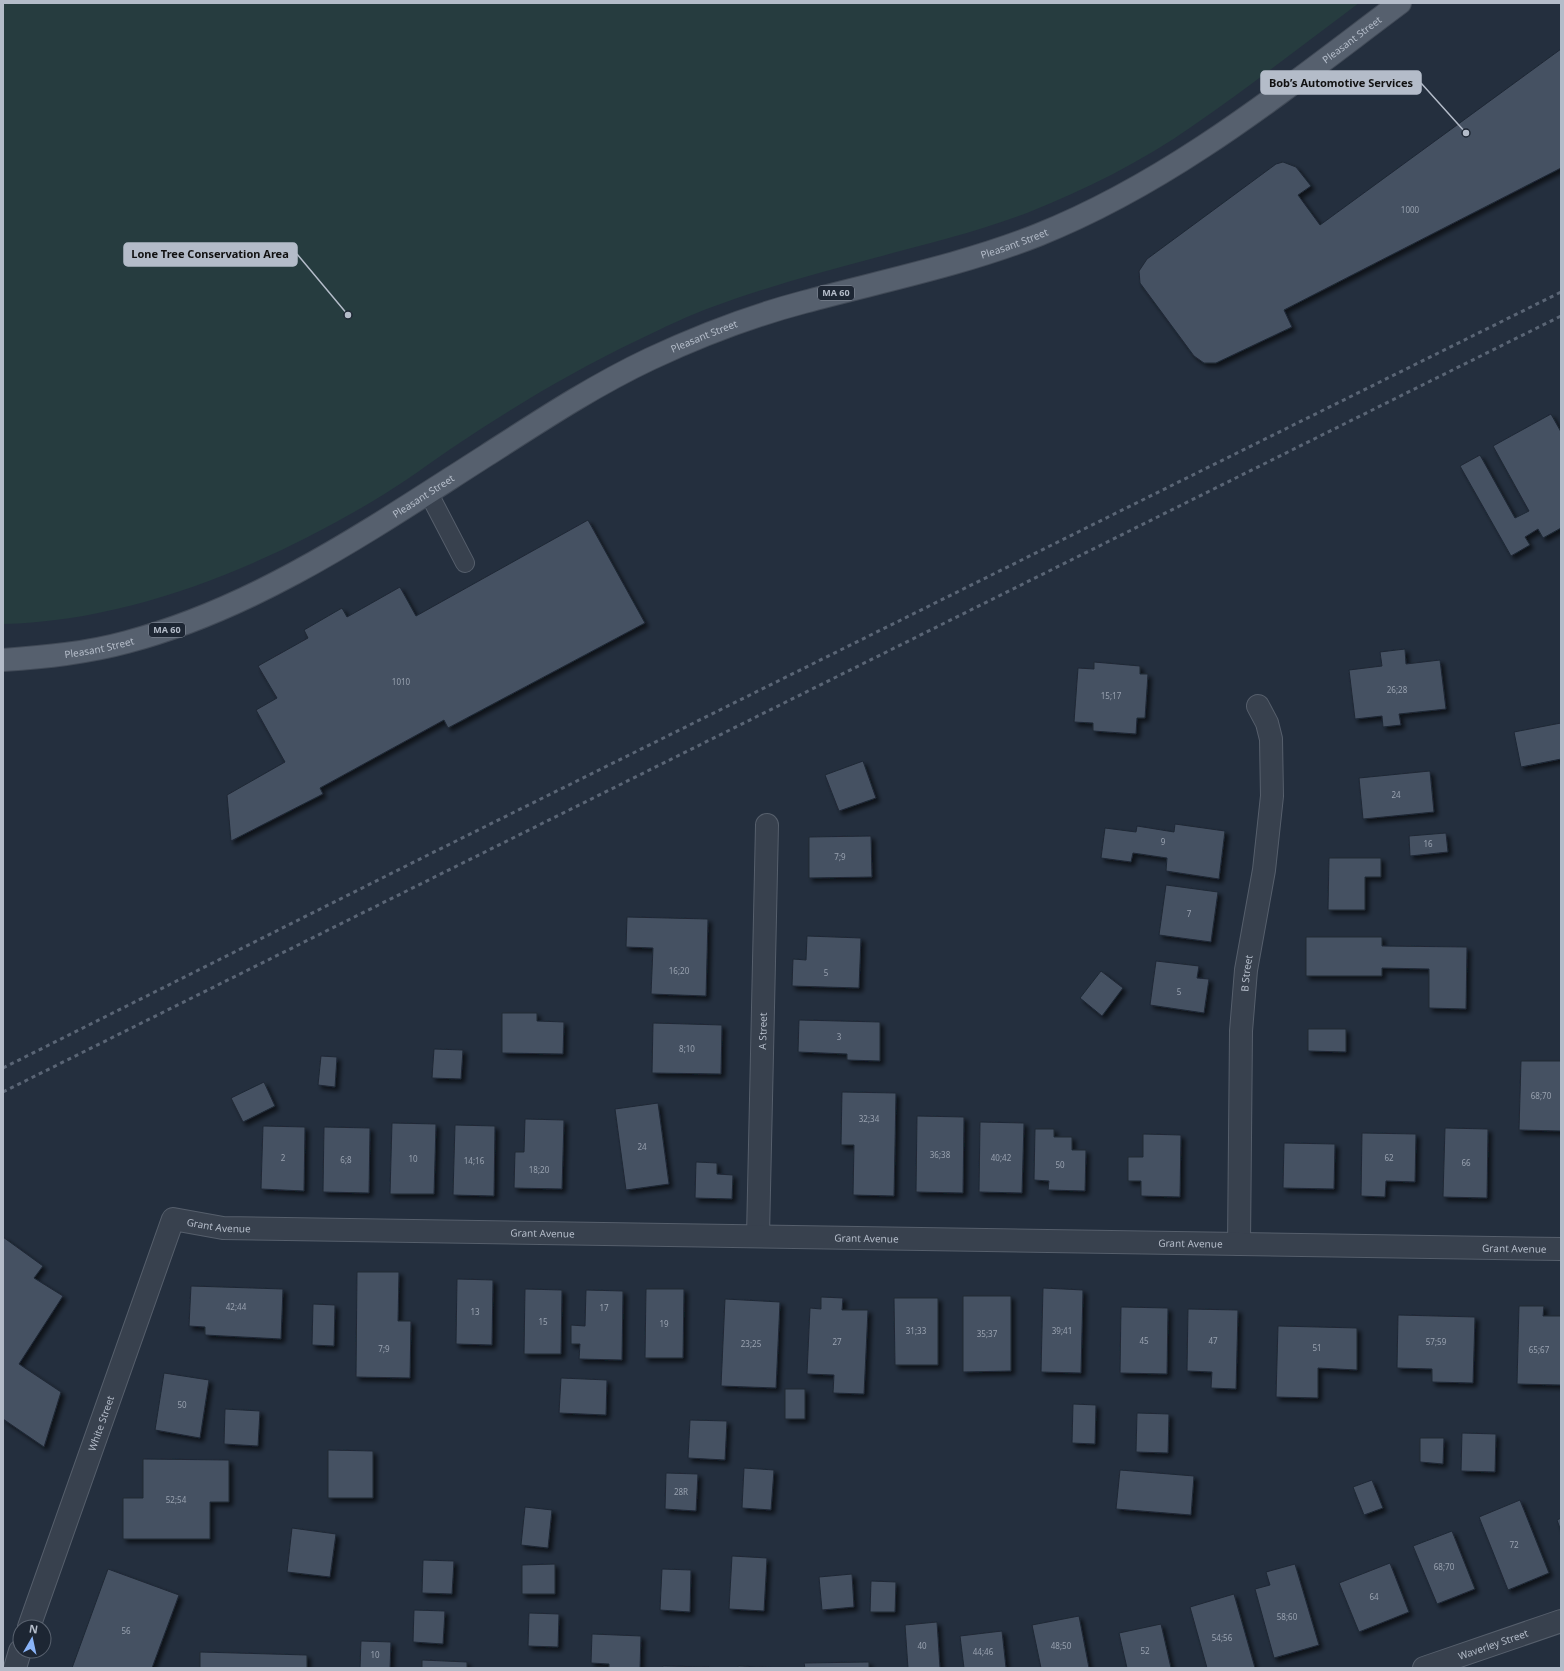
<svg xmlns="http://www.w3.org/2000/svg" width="1564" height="1671" font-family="'Noto Sans',sans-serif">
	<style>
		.green { fill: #263c3f }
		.building { fill: #455162; stroke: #1f2835; filter: url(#shadow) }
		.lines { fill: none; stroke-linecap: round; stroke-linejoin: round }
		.service-casing { stroke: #565f6c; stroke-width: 20 }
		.minor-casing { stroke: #565f6c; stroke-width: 24 }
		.tertiary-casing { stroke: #565f6c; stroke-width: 24 }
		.primary-casing { stroke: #414a57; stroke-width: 24 }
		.service { stroke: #38414e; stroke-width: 18 }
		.minor { stroke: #38414e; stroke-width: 22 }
		.tertiary { stroke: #38414e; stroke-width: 22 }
		.primary { stroke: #56606e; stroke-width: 22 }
		.rail { stroke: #5a6575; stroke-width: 3; stroke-dasharray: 4 4; stroke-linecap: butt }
		.labels { text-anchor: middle; stroke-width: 3; stroke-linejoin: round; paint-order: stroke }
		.number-label { font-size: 8px; fill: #98a1af }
		.shield { fill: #1d2633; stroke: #878f9c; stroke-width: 1 }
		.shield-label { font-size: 9px; font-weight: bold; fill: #b4bcc9 }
		.street-label { font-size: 10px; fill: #b4bcc9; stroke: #1d2633 }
		.leader { fill: none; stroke: #b4bcc9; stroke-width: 1.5 }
		.callout-dot { fill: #b4bcc9; stroke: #1d2633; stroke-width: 1.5 }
		.callout { fill: #b4bcc9; stroke: #b4bcc9; stroke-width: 1.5 }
		.callout-label { font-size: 11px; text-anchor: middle; font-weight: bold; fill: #111 }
	</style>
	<defs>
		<filter id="shadow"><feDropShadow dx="3.5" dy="3.5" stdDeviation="2" flood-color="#0009"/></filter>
	</defs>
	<rect width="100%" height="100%" fill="#242f3e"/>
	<path class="green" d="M 3,3 L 1359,3 C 1304,44 1250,86 1194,125 C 1143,161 1085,190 1027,213 C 980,231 931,243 882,256 C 826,271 769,286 715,306 C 689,315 663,328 638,340 C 577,369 518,404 461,442 C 432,461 404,483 373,501 C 264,566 132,621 3,624 Z"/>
	<g class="building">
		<polygon points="1561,49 1561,168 1284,310 1292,327 1216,363 1204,363 1194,356 1140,283 1139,271 1147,259 1276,164 1283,162 1296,167 1311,186 1298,195 1320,225"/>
		<polygon points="1551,414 1561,432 1561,528 1543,538 1538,529 1525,537 1530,545 1511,556 1460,466 1480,455 1515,518 1529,511 1493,446"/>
		<polygon points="588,520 645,623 448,728 444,720 320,788 323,794 231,841 227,795 285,762 256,710 277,698 258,666 308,638 304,630 342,608 347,617 400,587 416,616"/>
		<polygon points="1405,649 1406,664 1440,660 1446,709 1399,714 1401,725 1383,727 1382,716 1355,719 1349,670 1382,666 1380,652"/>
		<polygon points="1094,662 1140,666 1140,674 1148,674 1145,718 1137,718 1136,734 1093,731 1093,723 1074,722 1078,668 1094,669"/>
		<polygon points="1561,723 1561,759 1521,767 1514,732"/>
		<polygon points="863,761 876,798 839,811 825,775"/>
		<polygon points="1430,771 1434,812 1363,819 1359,778"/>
		<polygon points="1175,824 1225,831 1219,879 1166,871 1167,858 1133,853 1131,862 1101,858 1105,828 1136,832 1137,826 1174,832"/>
		<polygon points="1446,833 1448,852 1410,856 1409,836"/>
		<polygon points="871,836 872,877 809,878 809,837"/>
		<polygon points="1329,858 1381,858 1381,877 1365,877 1365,910 1328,910"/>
		<polygon points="1166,885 1218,892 1211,942 1159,935"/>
		<polygon points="627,917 708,919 706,996 651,994 653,948 626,947"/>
		<polygon points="807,936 861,938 859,988 792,986 793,959 806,960"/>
		<polygon points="1306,937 1382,937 1382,946 1467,947 1466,1009 1429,1008 1429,969 1382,968 1382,976 1306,976"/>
		<polygon points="1156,961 1199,966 1197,978 1209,979 1204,1013 1150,1005"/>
		<polygon points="1101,971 1123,988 1102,1016 1080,998"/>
		<polygon points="502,1013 537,1013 537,1021 564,1022 563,1054 502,1053"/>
		<polygon points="799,1020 880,1022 880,1061 847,1060 847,1054 798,1052"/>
		<polygon points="653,1023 722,1025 721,1074 652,1073"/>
		<polygon points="1308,1029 1346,1029 1346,1052 1308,1051"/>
		<polygon points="434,1049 463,1050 461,1079 432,1078"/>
		<polygon points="321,1056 337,1057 335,1087 318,1085"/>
		<polygon points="1521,1061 1561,1061 1561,1131 1519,1130"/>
		<polygon points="264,1082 275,1106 243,1122 231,1098"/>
		<polygon points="842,1092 896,1093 894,1196 853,1195 854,1145 841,1145"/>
		<polygon points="658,1103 669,1184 626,1190 615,1109"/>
		<polygon points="917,1116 964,1117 963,1193 916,1192"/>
		<polygon points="525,1119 564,1120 562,1189 514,1188 515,1152 524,1152"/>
		<polygon points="980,1122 1024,1123 1022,1193 979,1192"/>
		<polygon points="392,1123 436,1124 434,1194 390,1194"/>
		<polygon points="455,1125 495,1126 494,1196 453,1195"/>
		<polygon points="263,1126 305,1127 304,1191 261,1189"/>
		<polygon points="324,1127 370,1128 369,1193 323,1192"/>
		<polygon points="1445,1128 1488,1129 1487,1198 1443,1197"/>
		<polygon points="1035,1129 1054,1129 1054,1137 1072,1137 1072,1150 1086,1150 1085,1191 1048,1190 1049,1181 1034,1180"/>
		<polygon points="1362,1133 1416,1134 1415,1182 1386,1181 1385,1197 1361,1196"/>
		<polygon points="1143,1134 1181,1135 1180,1197 1141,1196 1141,1181 1128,1181 1128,1157 1143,1157"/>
		<polygon points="1284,1143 1335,1144 1334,1189 1283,1188"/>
		<polygon points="696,1162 717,1163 717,1174 733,1175 732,1199 695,1198"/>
		<polygon points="3,1237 43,1266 34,1278 63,1296 19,1364 61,1392 44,1447 3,1419"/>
		<polygon points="357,1272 399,1272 398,1321 411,1321 410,1378 356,1377"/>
		<polygon points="457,1279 493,1280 492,1345 456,1344"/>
		<polygon points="191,1286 283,1289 281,1339 205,1335 205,1327 189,1326"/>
		<polygon points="1043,1288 1083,1290 1081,1373 1041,1372"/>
		<polygon points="525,1289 562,1290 561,1354 524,1354"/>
		<polygon points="646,1289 684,1289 683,1358 645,1358"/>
		<polygon points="586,1290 623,1291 622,1360 579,1359 580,1344 571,1344 571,1325 585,1326"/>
		<polygon points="963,1296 1011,1296 1011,1371 963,1372"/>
		<polygon points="821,1297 843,1298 842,1310 868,1310 864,1394 833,1393 834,1375 807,1374 810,1308 821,1309"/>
		<polygon points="894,1298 938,1298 938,1365 895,1365"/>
		<polygon points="725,1299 780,1302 776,1388 721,1386"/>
		<polygon points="313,1304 335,1305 334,1346 312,1345"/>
		<polygon points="1519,1306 1544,1306 1543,1316 1561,1316 1561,1385 1517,1384"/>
		<polygon points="1121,1307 1168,1308 1167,1374 1120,1373"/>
		<polygon points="1188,1309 1238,1310 1236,1389 1211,1388 1212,1372 1187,1371"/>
		<polygon points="1398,1315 1475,1317 1473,1383 1432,1382 1432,1369 1397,1368"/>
		<polygon points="1278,1326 1357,1328 1357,1370 1318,1368 1318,1398 1276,1397"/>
		<polygon points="164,1373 209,1380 200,1438 155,1430"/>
		<polygon points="561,1378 607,1380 606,1415 559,1413"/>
		<rect x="785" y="1389" width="20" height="30"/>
		<polygon points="1073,1404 1096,1405 1095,1444 1072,1443"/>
		<polygon points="225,1409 260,1411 258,1446 224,1444"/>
		<polygon points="1137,1413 1169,1414 1168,1453 1136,1452"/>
		<polygon points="690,1420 727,1421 725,1460 688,1458"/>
		<polygon points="1462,1433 1496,1434 1495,1472 1461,1471"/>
		<polygon points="1420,1438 1444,1438 1443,1464 1420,1462"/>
		<polygon points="328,1450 373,1451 373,1498 328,1498"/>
		<polygon points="143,1459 229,1460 229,1502 210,1502 210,1539 123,1539 123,1498 143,1498"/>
		<polygon points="744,1468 774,1470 771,1510 742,1508"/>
		<polygon points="1120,1470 1194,1476 1191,1515 1116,1509"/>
		<polygon points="666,1473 698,1474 696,1511 665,1509"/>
		<polygon points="1372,1480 1383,1508 1364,1515 1353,1487"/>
		<polygon points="1520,1500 1549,1573 1508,1590 1479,1517"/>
		<polygon points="525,1507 552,1510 548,1548 521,1545"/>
		<polygon points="1561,1518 1561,1531 1557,1520"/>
		<polygon points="292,1528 336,1534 330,1577 287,1572"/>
		<polygon points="1452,1531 1475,1589 1437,1604 1413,1546"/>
		<polygon points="732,1556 767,1558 764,1611 729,1609"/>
		<polygon points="423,1560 454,1561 452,1594 422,1593"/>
		<polygon points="1390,1563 1409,1612 1359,1632 1339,1583"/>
		<polygon points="555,1564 555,1594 522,1594 522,1565"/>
		<polygon points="1295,1564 1319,1645 1274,1658 1255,1589 1270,1585 1266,1572"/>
		<polygon points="108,1569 179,1595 152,1668 72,1668"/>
		<polygon points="662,1569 691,1570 690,1612 660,1610"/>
		<polygon points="852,1574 854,1607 822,1610 819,1577"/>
		<polygon points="871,1581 896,1582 895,1612 870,1612"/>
		<polygon points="1234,1594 1255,1668 1207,1668 1190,1607"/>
		<polygon points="414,1610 445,1611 443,1644 413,1642"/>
		<polygon points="529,1613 559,1614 558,1647 528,1646"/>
		<polygon points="1079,1616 1089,1668 1041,1668 1032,1625"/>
		<polygon points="937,1622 940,1668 908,1668 905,1625"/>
		<polygon points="1161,1624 1171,1668 1127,1668 1119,1633"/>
		<polygon points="1002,1631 1006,1668 964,1668 960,1636"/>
		<polygon points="592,1634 641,1636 640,1668 609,1668 609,1664 591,1663"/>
		<polygon points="361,1641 391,1642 390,1668 360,1668"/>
		<polygon points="200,1652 307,1655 307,1668 200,1668"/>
		<polygon points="422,1660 467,1662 467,1668 422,1668"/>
		<polygon points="869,1662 869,1668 805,1668 804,1663"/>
		<polygon points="663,1666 709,1667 662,1668"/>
		<polygon points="738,1666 783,1668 738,1668"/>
	</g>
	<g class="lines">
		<defs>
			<polyline id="service" points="428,492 465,563"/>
			<g id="minor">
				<path id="s1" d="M 758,1236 L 767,825"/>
				<path id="s2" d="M 1239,1244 L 1241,1031 L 1246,970 L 1264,870 L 1272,796 L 1271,739 L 1267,723 L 1258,706"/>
				<path id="s3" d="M 29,1627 L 173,1219 L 223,1228 L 1561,1249"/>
				<polyline points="15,1668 20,1651"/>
			</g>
			<g id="tertiary">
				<path id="s4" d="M 1424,1668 L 1561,1621"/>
			</g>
			<g id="primary">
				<path id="s5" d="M 3,660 C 45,657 87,653 127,642 C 259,607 374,527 487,455 C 540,421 593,386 650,359 C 699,336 751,316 804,302 C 882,281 962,265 1038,235 C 1173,181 1285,89 1400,3"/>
			</g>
		</defs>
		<use href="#service" class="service-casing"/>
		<use href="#minor" class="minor-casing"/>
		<use href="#tertiary" class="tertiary-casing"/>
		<use href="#primary" class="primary-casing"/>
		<use href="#service" class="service"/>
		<use href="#minor" class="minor"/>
		<use href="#tertiary" class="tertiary"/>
		<use href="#primary" class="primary"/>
		<g class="rail">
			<polyline points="3,1068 436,851 1561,292"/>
			<polyline points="3,1092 1561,316"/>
		</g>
	</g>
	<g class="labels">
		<g class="number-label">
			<text x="1410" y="213">1000</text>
			<text x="401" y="685">1010</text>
			<text x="1397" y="693">26;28</text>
			<text x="1111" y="699">15;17</text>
			<text x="1396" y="798">24</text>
			<text x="1163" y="845">9</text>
			<text x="1428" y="847">16</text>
			<text x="840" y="860">7;9</text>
			<text x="1189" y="917">7</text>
			<text x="679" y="974">16;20</text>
			<text x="826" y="976">5</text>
			<text x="1179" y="995">5</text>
			<text x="839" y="1040">3</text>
			<text x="687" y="1052">8;10</text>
			<text x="1541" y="1099">68;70</text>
			<text x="869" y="1122">32;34</text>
			<text x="642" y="1150">24</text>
			<text x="940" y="1158">36;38</text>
			<text x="283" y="1161">2</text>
			<text x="1001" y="1161">40;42</text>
			<text x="1389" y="1161">62</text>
			<text x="413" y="1162">10</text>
			<text x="346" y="1163">6;8</text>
			<text x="474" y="1164">14;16</text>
			<text x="1466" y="1166">66</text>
			<text x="1060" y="1168">50</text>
			<text x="539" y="1173">18;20</text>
			<text x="236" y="1310">42;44</text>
			<text x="604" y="1311">17</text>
			<text x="475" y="1315">13</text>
			<text x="543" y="1325">15</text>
			<text x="664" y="1327">19</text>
			<text x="916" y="1334">31;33</text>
			<text x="1062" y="1334">39;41</text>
			<text x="987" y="1337">35;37</text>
			<text x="1144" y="1344">45</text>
			<text x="1213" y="1344">47</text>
			<text x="837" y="1345">27</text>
			<text x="1436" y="1345">57;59</text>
			<text x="751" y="1347">23;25</text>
			<text x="1317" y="1351">51</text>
			<text x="384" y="1352">7;9</text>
			<text x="1539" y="1353">65;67</text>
			<text x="182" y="1408">50</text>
			<text x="681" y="1495">28R</text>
			<text x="176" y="1503">52;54</text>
			<text x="1514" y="1548">72</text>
			<text x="1444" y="1570">68;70</text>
			<text x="1374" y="1600">64</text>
			<text x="1287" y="1620">58;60</text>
			<text x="126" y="1634">56</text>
			<text x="1222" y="1641">54;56</text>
			<text x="922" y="1649">40</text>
			<text x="1061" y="1649">48;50</text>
			<text x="1145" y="1654">52</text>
			<text x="983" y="1655">44;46</text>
			<text x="375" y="1658">10</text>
		</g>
		<g class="shield">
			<rect x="818" y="286" width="36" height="14" rx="3"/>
			<rect x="149" y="623" width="36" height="14" rx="3"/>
		</g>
		<g class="shield-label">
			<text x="836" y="296">MA 60</text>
			<text x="167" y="633">MA 60</text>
		</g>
		<g class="street-label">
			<text dy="4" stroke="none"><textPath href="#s5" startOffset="1501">Pleasant Street</textPath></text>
			<text dy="4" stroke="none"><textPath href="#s5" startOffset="1105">Pleasant Street</textPath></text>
			<text dy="4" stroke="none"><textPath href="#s5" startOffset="781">Pleasant Street</textPath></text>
			<text dy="4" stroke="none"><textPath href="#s5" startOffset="457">Pleasant Street</textPath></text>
			<text dy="4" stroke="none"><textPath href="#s5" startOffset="97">Pleasant Street</textPath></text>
			<text dy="4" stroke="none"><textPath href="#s2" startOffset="271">B Street</textPath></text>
			<text dy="4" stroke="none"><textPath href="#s1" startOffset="205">A Street</textPath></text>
			<text dy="4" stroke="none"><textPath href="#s3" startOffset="479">Grant Avenue</textPath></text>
			<text dy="4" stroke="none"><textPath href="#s3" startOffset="803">Grant Avenue</textPath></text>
			<text dy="4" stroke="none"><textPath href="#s3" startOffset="1127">Grant Avenue</textPath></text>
			<text dy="4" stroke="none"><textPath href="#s3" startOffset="1451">Grant Avenue</textPath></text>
			<text dy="4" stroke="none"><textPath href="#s3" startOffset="1775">Grant Avenue</textPath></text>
			<text dy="4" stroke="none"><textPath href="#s3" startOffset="216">White Street</textPath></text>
			<text dy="4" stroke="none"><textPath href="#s4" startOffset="73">Waverley Street</textPath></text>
		</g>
	</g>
	<path class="leader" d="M1466 133L1421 83M348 315L297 254"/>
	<g class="callout-dot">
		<circle cx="1466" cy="133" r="4"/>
		<circle cx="348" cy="315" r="4"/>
	</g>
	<g class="callout">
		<rect x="1261" y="71" width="160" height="23" rx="4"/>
		<rect x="124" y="243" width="173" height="23" rx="4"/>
	</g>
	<g class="callout-label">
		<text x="1341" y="87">Bob’s Automotive Services</text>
		<text x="210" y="258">Lone Tree Conservation Area</text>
	</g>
	<rect width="1564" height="1671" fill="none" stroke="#b4bcc9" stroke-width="8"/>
	<g transform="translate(32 1639) rotate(9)"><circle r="19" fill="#1d2633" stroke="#59626f"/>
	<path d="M0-3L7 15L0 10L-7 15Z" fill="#8ab4f8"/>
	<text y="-6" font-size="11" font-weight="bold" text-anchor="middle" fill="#b4bcc9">N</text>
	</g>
</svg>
